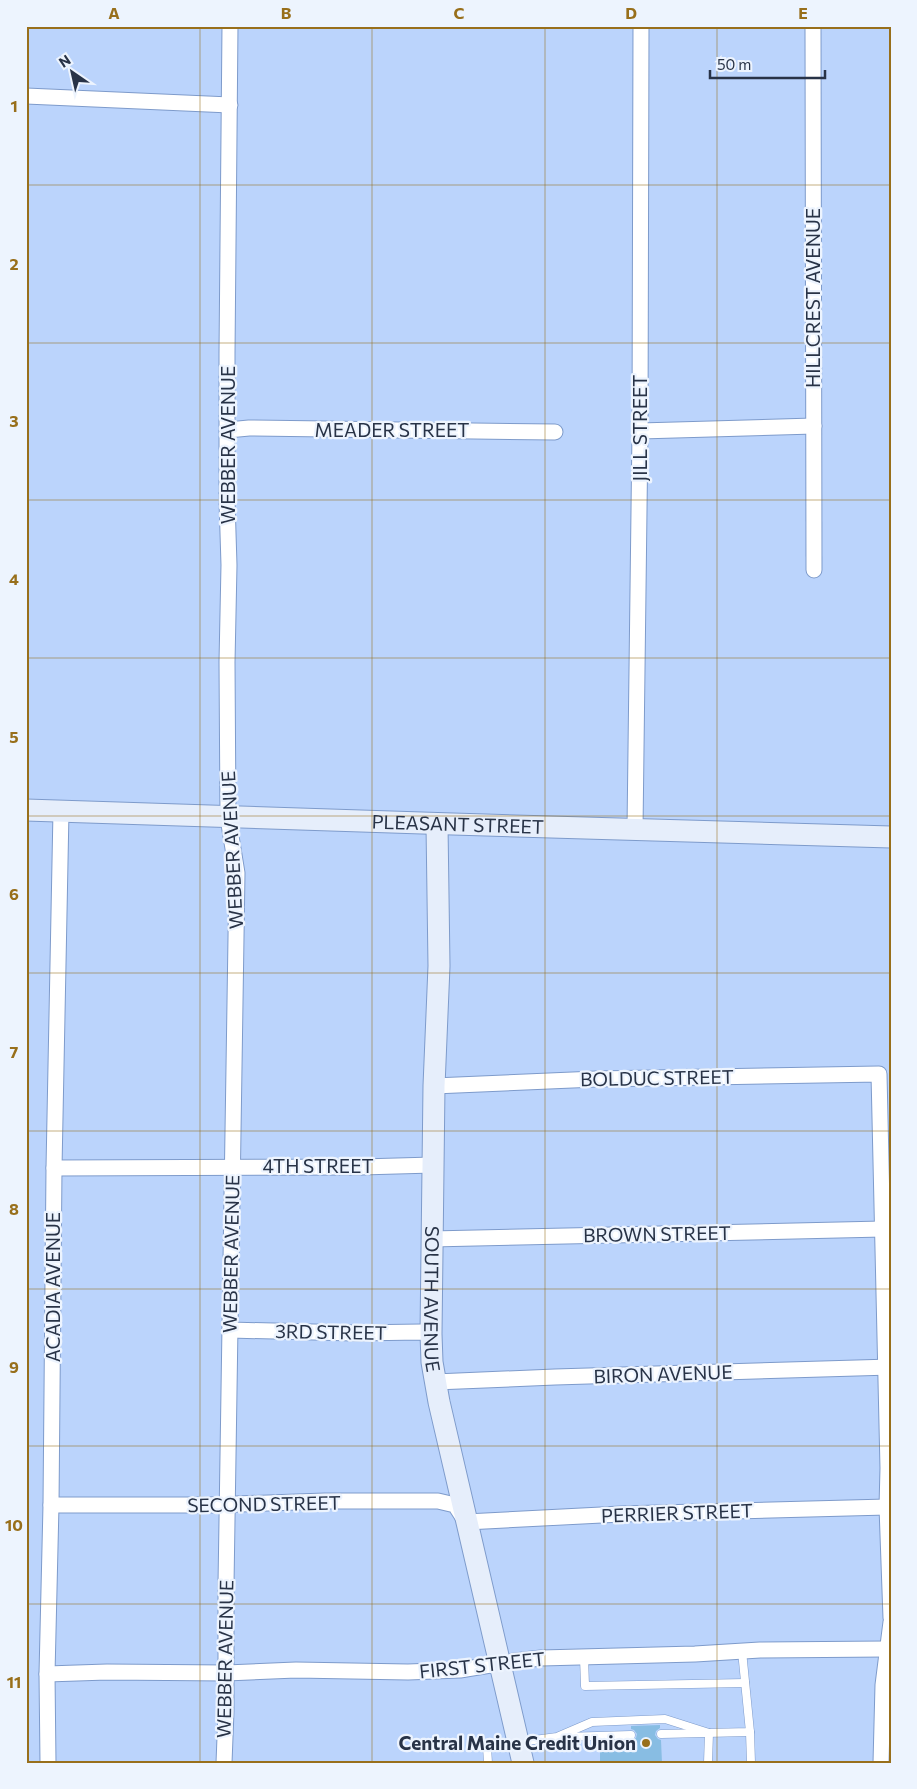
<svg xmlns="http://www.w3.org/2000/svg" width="917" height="1789" font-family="Commissioner,sans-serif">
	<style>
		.building { fill: #88bde3 }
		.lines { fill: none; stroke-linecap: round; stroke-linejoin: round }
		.lane-casing { stroke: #7e9bcb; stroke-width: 9 }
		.street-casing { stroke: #7e9bcb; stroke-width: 17 }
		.secondary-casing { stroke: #7e9bcb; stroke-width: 23 }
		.lane { stroke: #fff; stroke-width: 8 }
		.street { stroke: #fff; stroke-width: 15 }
		.secondary { stroke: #e6eefb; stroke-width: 21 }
		.grid { fill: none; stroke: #986f1b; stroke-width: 1; stroke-opacity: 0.55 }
		.poi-dot { fill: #986f1b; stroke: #edf4fe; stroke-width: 2 }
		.labels { text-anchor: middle; stroke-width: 4.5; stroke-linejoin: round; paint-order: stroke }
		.street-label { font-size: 19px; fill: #283347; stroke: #edf4fe }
		.poi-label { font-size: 19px; font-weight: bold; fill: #283347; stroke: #edf4fe; text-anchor: end }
		.neatline { fill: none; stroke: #986f1b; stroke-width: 2 }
		.grid-label { font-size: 16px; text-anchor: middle; font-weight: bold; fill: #986f1b }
	</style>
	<rect width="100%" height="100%" fill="#bbd4fc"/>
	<polygon class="building" points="660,1725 660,1728 656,1731 655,1735 658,1739 661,1740 662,1763 600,1763 600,1752 631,1751 631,1741 636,1738 637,1734 634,1730 631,1729 631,1726"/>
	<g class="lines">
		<defs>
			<g id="lane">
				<polyline points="584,1657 585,1686 745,1683"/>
				<polyline points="750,1732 751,1763"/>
				<polyline points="661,1734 750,1732 742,1651"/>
				<polyline points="563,1737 631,1735"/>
				<polyline points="519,1742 557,1737 592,1722 665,1719 709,1733"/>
				<polyline points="487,1747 488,1763"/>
				<polyline points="708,1763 709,1733"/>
			</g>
			<g id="street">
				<polyline points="813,26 814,570"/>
				<polyline points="26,96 230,105"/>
				<polyline points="228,430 249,428 555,432"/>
				<polyline points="640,431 814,426"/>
				<polyline points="635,829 640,431 641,26"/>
				<polyline points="434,1086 596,1079 879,1074 888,1468 887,1507 891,1618"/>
				<polyline points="54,1168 361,1167 433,1165"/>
				<polyline points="431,1239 883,1229"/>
				<polyline points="230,1330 354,1333 421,1332 431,1334"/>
				<polyline points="435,1382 555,1377 891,1367"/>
				<polyline points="51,1505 209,1505 325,1501 438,1501 455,1505 466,1522 621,1514 887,1507"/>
				<polyline points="47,1674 107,1672 226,1673 296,1670 408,1672 460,1670 515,1661 541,1658 695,1654 760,1650 886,1649"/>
				<polyline points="48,1763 47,1674 51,1505 54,1168 61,811"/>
				<polyline points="224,1763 226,1711 226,1585 237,873 228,818 227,662 229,565 227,501 227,353 230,26"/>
				<polyline points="881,1763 883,1685 891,1622"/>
			</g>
			<g id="secondary">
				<path id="s1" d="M 26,810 C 314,820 603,829 891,837"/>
				<path id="s2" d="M 437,825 L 439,966 L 434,1086 L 431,1334 L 432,1362 L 439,1402 L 523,1763"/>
			</g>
		</defs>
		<use href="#lane" class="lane-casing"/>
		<use href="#street" class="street-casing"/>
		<use href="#secondary" class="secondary-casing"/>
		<use href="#lane" class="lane"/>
		<use href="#street" class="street"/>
		<use href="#secondary" class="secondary"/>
	</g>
	<path class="grid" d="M 200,26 L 200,1763M 372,26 L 372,1763M 545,26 L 545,1763M 717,26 L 717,1763M 26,185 L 891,185M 26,343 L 891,343M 26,500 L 891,500M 26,658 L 891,658M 26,816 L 891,816M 26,973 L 891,973M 26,1131 L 891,1131M 26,1289 L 891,1289M 26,1446 L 891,1446M 26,1604 L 891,1604"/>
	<circle class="poi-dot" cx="646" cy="1743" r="5"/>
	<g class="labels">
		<g class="street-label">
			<text transform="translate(813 298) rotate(-90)" y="7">HILLCREST AVENUE</text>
			<text transform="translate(640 428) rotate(-90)" y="7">JILL STREET</text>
			<text x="392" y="437">MEADER STREET</text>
			<text transform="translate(228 445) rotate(-90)" y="7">WEBBER AVENUE</text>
			<text dy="7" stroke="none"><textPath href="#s1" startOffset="432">PLEASANT STREET</textPath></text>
			<text transform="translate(232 850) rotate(-93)" y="7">WEBBER AVENUE</text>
			<text transform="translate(657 1078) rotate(-1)" y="7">BOLDUC STREET</text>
			<text x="318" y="1173">4TH STREET</text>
			<text transform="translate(657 1234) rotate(-1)" y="7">BROWN STREET</text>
			<text transform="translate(231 1254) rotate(-89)" y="7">WEBBER AVENUE</text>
			<text transform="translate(53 1287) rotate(-90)" y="7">ACADIA AVENUE</text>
			<text dy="7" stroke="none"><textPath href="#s2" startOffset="474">SOUTH AVENUE</textPath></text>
			<text transform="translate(331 1332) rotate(1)" y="7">3RD STREET</text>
			<text transform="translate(663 1374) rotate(-2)" y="7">BIRON AVENUE</text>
			<text transform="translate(264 1504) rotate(-1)" y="7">SECOND STREET</text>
			<text transform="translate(677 1513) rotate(-2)" y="7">PERRIER STREET</text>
			<text transform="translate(225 1659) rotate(-89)" y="7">WEBBER AVENUE</text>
			<text transform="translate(482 1665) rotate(-6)" y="7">FIRST STREET</text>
		</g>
		<g class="poi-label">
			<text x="636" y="1750">Central Maine Credit Union</text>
		</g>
	</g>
	<rect width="917" height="1789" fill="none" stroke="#edf4fe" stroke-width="55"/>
	<g transform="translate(72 72) rotate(326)" stroke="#edf4fe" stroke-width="4" paint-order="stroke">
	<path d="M0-4L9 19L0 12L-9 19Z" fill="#283347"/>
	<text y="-8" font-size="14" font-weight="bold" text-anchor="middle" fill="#283347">N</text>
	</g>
	<path d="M710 70v8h115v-8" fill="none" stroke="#283347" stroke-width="2.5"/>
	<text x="717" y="70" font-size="15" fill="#283347" stroke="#edf4fe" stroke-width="4" paint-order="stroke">50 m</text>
	<rect x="28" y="28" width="862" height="1734" class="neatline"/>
	<g class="grid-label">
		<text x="114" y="19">A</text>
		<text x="286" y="19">B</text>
		<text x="459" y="19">C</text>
		<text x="631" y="19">D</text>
		<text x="803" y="19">E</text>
		<text x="14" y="112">1</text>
		<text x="14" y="270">2</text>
		<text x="14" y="427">3</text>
		<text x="14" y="585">4</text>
		<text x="14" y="743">5</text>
		<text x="14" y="900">6</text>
		<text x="14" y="1058">7</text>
		<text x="14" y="1215">8</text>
		<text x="14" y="1373">9</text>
		<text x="14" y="1531">10</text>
		<text x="14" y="1688">11</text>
	</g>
</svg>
